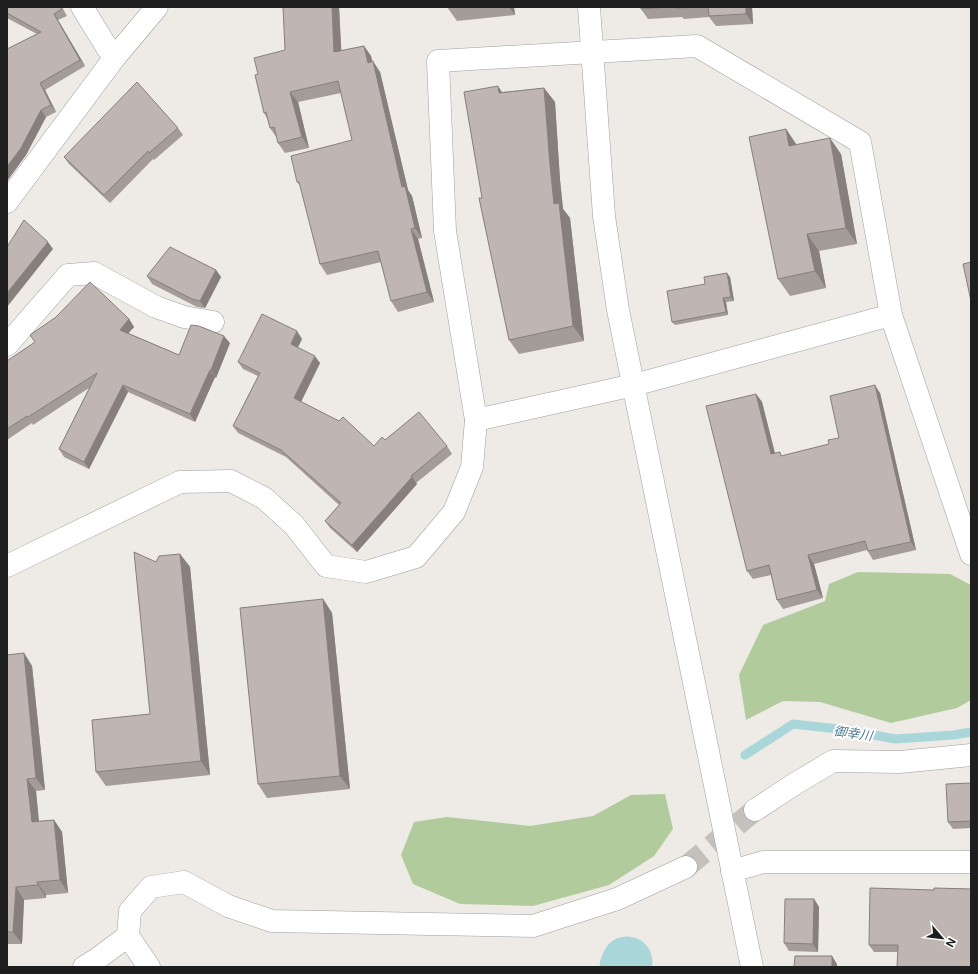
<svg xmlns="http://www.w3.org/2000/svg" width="978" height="974" font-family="Inter,'Noto Sans JP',sans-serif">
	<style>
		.forest { fill: #b2cb9d }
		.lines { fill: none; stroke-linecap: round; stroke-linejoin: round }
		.stream { stroke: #a9d6d9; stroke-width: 9 }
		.river { stroke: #a9d6d9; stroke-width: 51 }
		.minor-tunnel { stroke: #c4c1bd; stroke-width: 22; stroke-dasharray: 22 11; stroke-linecap: butt }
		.minor-casing { stroke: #9f9f9f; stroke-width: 23 }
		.minor { stroke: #fff; stroke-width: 22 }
		.wall { fill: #a49c99 }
		.shaded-wall { fill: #867f7d }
		.building { fill: #bfb5b2; stroke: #867f7d }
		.labels { text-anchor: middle; stroke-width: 4; stroke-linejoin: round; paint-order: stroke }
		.water-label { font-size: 13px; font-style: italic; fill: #487890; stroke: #fff }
	</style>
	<rect width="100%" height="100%" fill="#eeeae5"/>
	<g class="forest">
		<polygon points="858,572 950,574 971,585 971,700 957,708 891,723 820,702 783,701 746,720 739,675 763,625 825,601 829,584"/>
		<polygon points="665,794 673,829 654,856 609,885 533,906 460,904 413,884 401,855 414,822 447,817 530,826 593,816 631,795"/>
	</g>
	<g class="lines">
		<polyline class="stream" points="745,755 793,724 847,730 895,739 953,735 971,732"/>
		<polyline class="river" points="625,967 627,962"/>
		<polyline class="minor-tunnel" points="686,867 755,810"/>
		<defs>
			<g id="minor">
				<polyline points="82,7 108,49 115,57"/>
				<polyline points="589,7 604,216 618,310 752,967"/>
				<polyline points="7,202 115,57 157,7"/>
				<polyline points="7,345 68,275 94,273 156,307 184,317 213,322"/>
				<polyline points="476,420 634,385 891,315"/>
				<polyline points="7,566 180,482 231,481 264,498 294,525 326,566 366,572 416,557 454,512 472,467 476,420 445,231 438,61 697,46 860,142 891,315 971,554"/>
				<polyline points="755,810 793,785 833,761 900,762 971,755"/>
				<polyline points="732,871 763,862 971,862"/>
				<polyline points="84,967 97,959 128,936"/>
				<polyline points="149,967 128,936 130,911 151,887 184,882 228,906 272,921 533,926 617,899 686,867"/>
			</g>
		</defs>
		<use href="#minor" class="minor-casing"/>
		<use href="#minor" class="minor"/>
	</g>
	<g class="wall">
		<polygon points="7,7 62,7 67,16 58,20 85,66 45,90 56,112 46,117 26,155 7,181 7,49 37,34 7,18"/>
		<polygon points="339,7 341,51 364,46 371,56 372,62 380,72 408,190 412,196 422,238 418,239 434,302 398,312 391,301 381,262 327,275 320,264 301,187 297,182 352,140 341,93 298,102 309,148 285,153 278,143 277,138 270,128 267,118 264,113 258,74 285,50"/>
		<polygon points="447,7 514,7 515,15 457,21"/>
		<polygon points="641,7 752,7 753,24 716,26 709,17 684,19 682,17 648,19 641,9"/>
		<polygon points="544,88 555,102 560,180 563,209 570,218 584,341 519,354 509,340 482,198 502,92"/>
		<polygon points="178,128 183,135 154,160 153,159 110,203 69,164 64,157"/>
		<polygon points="786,129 797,145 841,154 857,244 819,251 826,288 790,296 778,279"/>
		<polygon points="216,270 221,277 205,308 197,307 152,284 147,276"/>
		<polygon points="730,277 734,301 726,302 728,315 675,325 672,322 705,284"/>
		<polygon points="129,319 134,327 128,333 179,355 230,343 216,378 215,377 195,422 128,392 89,469 64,457 59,449 89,388 33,425 32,423 7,440 7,361"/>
		<polygon points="302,339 298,347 320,363 301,402 374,446 385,440 447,446 452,454 416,483 417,484 357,552 330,528 325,521 339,505 286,457 238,433 233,426 258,376 243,369 238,362"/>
		<polygon points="880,393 916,550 873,560 867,550 814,564 823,598 783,609 777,600 771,575 753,579 747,571 756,394 762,402 775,453 782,456 829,444 839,438"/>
		<polygon points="180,554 190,567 210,775 106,786 96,772 150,714 156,562"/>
		<polygon points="323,599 332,613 350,789 267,798 258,784"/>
		<polygon points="24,653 32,666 45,790 36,791 39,821 54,820 62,832 68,893 46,895 46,898 24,900 22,944 8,944 7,942 7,655"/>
		<polygon points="971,783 971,828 953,829 948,822"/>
		<polygon points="971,889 897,952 874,952 869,945 934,890"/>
		<polygon points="814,899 819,907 818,952 789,951 784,943"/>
	</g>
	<g class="shaded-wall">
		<polygon points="332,7 339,7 342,63 334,52"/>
		<polygon points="509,7 514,7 515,15"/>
		<polygon points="746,7 752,7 753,24 746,14"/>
		<polygon points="54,14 58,20 85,66 80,60"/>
		<polygon points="364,46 371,56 375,73 368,63"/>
		<polygon points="373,61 380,72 408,190 412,196 422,238 415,228 402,187"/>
		<polygon points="40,83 45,90 56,112 51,105"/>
		<polygon points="498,86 508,101 499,93"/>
		<polygon points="544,88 555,102 560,180 563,209 570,218 584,341 573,326 554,204 550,165"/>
		<polygon points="290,92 298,102 309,148 302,137"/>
		<polygon points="41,110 46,117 26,155 7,181 7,167"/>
		<polygon points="786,129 797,146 789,146"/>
		<polygon points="830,138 841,154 857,244 846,228"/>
		<polygon points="411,229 418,239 434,302 427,292"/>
		<polygon points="807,234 819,251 826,288 815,271"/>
		<polygon points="48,242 53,249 7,307 7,293"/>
		<polygon points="216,270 221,277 205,308 200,301"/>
		<polygon points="727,273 730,277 734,301 731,297"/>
		<polygon points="723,298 726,302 728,315 726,312"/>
		<polygon points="129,319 134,327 125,337 120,330"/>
		<polygon points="297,331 302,339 296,351 291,344"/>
		<polygon points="224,336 230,343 216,378 211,370"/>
		<polygon points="315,356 320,363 299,406 294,398"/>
		<polygon points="210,370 215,377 195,422 190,414"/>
		<polygon points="123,385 128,392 89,469 84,462"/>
		<polygon points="875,385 880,393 916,550 911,542"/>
		<polygon points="756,394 762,402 777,462 771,454"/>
		<polygon points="412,477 417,484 357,552 352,545"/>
		<polygon points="180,554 190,567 210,775 201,761"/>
		<polygon points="808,555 814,564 823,598 817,590"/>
		<polygon points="323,599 332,613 350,789 340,776"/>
		<polygon points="24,653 32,666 45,790 36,778"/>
		<polygon points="27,779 36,791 40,835 32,822"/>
		<polygon points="54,820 62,832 68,893 60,880"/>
		<polygon points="37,882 46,895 46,898 38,885"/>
		<polygon points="16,887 24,900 22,944 13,932"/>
		<polygon points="814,899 819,907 818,952 813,944"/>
		<polygon points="832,956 837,964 837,967 832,967"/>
	</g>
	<g class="building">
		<polygon points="7,7 61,7 62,9 54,14 80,60 40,83 51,105 41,110 21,148 7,167 7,49 41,32 7,13"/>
		<polygon points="283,7 332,7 334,52 364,46 368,63 373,61 402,187 405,186 415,228 411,229 427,292 391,301 378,251 320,264 299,182 297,182 291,156 352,140 338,81 290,92 302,137 278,143 274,127 270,128 266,112 264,113 255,75 258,74 254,58 285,50"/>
		<polygon points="641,7 668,7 641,9"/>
		<polygon points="676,7 701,7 676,8"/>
		<polygon points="708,7 746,7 746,14 709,16"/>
		<polygon points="137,82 178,128 149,153 148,151 104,195 64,157"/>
		<polygon points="498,86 499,93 544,88 550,165 554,204 559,203 573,326 509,340 479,198 482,198 464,92"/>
		<polygon points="786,129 789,146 830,138 846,228 807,234 815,271 778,279 749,137"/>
		<polygon points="24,220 48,242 7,293 7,247"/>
		<polygon points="170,247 216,270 200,301 192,299 147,276"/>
		<polygon points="971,262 971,301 963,264"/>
		<polygon points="727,273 731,297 723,298 726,312 672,322 667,291 705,284 704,277"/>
		<polygon points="90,282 129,319 120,330 179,355 191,325 199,326 224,336 211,370 210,370 190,414 123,385 84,462 59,449 97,373 28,417 27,416 7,429 7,361 35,342 30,335 56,317"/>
		<polygon points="262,314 297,331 291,344 315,356 294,398 339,421 343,417 374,446 382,437 385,440 419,412 447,446 411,476 412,477 352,545 325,521 341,503 281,450 233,426 260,373 238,362"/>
		<polygon points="875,385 911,542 868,551 865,541 808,555 817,590 777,600 769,565 747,571 706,406 756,394 771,454 780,452 781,456 829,444 828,440 839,438 830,396"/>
		<polygon points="134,552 156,562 159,556 180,554 201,761 96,772 92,720 150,714"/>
		<polygon points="323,599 340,776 258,784 240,608"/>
		<polygon points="24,653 36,778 27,779 32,822 54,820 60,880 37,882 38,885 16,887 13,932 7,932 7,655"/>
		<polygon points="971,783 971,821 948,822 946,784"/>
		<polygon points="870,888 934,890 934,888 971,889 971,967 897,967 898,945 869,945"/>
		<polygon points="785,899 814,899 813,944 784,943"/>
		<polygon points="795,956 832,956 832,967 794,967"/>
	</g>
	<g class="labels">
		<g class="water-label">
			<text transform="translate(853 733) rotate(8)" y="5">御幸川</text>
		</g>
	</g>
	<rect width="978" height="974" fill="none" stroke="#1e1e1e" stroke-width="16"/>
	<g transform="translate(942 938) rotate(118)" stroke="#ffffff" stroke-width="3" paint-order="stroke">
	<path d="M0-3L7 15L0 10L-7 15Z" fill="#1e1e1e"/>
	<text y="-6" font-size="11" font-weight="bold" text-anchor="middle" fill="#1e1e1e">N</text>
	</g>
</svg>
